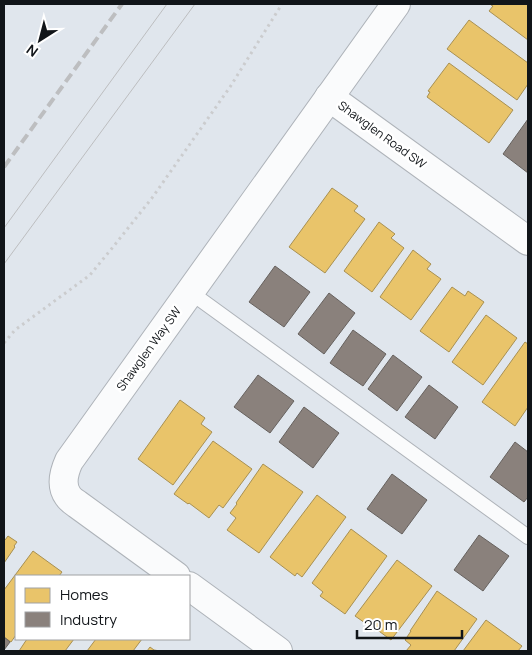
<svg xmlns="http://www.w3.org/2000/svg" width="532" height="655" font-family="Manrope,sans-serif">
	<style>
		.homes { fill: #e9c46a; stroke: #a89052 }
		.industry { fill: #8a817c; stroke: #66615e }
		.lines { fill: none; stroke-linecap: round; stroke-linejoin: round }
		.service-casing { stroke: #aeb3b9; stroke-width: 16 }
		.minor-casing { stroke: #aeb3b9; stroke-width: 30 }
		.path { stroke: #cbccce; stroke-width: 3; stroke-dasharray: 2.5 4; stroke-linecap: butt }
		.service { stroke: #fafbfc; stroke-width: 14 }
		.minor { stroke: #fafbfc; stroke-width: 28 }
		.tram { stroke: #bdbec0; stroke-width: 1 }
		.rail { stroke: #bdbec0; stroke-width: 4; stroke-dasharray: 10 5; stroke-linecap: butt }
		.labels { text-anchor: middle; stroke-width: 5; stroke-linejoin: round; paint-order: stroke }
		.street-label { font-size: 12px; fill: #111519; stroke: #fff }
	</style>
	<rect width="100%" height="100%" fill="#e0e6ed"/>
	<g class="homes">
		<polygon points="492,4 528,4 528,40 489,11 493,6 491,5"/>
		<polygon points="469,20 528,63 528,84 517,100 447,49"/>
		<polygon points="449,63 513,110 489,143 427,97 430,92 428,91"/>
		<polygon points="332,188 358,206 354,211 365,219 325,273 289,247"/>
		<polygon points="379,222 395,234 391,238 404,248 372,292 344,271"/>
		<polygon points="413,250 431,264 427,269 441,279 411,320 380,297"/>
		<polygon points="452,287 465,296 468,291 484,302 449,352 420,331"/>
		<polygon points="486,315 517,338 483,385 452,362"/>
		<polygon points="525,342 528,344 528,407 515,426 482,402"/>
		<polygon points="180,400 205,418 201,424 212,432 173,485 138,459"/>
		<polygon points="213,441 252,469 223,508 219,505 209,518 189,503 188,504 174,494"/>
		<polygon points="263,464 303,492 259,553 227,530 236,518 230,513 237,504 236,503"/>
		<polygon points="317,495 346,517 302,577 297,573 295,576 270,557"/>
		<polygon points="351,529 387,556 345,614 320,596 323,592 312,583"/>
		<polygon points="8,536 17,542 14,546 15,547 4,563 4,539 5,540"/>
		<polygon points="33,551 62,572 59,576 16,576 16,635 11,642 4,637 4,590"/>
		<polygon points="397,560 432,586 391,640 372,626 371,627 355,616"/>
		<polygon points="437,591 477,619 454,651 406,651 411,645 405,640 411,631 410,631"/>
		<polygon points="486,620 522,646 518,651 463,651"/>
		<polygon points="27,639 74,639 65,651 19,651"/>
		<polygon points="96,639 142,639 133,651 87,651"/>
		<polygon points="150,647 154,650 160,651 147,651"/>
	</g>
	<g class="industry">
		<polygon points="528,119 528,173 503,154"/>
		<polygon points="275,266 310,292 284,327 249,302"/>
		<polygon points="329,293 355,313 324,354 298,334"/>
		<polygon points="353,330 386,354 363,386 330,363"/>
		<polygon points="393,355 422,377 397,411 368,389"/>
		<polygon points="258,375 294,401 270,433 234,407"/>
		<polygon points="429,385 458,407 435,439 405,417"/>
		<polygon points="304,407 339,433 313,468 279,442"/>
		<polygon points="515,442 528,452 528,497 524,502 490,477"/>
		<polygon points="392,474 427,500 402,534 367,509"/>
		<polygon points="479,535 509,556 483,591 454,570"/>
		<polygon points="4,637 10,642 4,650"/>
	</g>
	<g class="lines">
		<defs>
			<polyline id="service" points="190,292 528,537"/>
			<g id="minor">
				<polyline points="329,97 528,241"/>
				<path d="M 176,576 L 77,504 C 74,502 70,499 68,496 C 60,485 64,472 69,461 L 396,4"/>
				<polyline points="189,586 278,651"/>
			</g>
		</defs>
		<use href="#service" class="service-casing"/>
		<use href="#minor" class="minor-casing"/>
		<polyline class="path" points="4,343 15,330 90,275 113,247 152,198 230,87 282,4"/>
		<use href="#service" class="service"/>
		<use href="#minor" class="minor"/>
		<g class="tram">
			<polyline points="4,228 167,4"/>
			<polyline points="4,264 195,4"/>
		</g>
		<polyline class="rail" points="4,167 122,4"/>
	</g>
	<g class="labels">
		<g class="street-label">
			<text transform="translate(382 135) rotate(36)" y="4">Shawglen Road SW</text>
			<text transform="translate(149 349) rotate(-54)" y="4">Shawglen Way SW</text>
		</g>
	</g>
	<rect width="532" height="655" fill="none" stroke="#111519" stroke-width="10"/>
	<rect x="15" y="575" width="175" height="65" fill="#ffffff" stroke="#a0a1a3"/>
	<rect x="25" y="588" width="25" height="15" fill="#e9c46a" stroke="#a0a1a3"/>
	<text x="60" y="600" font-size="15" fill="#111519">Homes</text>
	<rect x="25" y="612" width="25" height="15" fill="#8a817c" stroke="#a0a1a3"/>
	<text x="60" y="625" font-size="15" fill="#111519">Industry</text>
	<g transform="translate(40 40) rotate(216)" stroke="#ffffff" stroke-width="4" paint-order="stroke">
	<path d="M0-4L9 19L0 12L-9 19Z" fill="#111519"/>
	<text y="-8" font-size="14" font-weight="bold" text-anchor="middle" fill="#111519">N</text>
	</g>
	<path d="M357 630v8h105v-8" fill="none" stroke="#111519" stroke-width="2.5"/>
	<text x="364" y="630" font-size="15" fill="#111519" stroke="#ffffff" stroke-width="4" paint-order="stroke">20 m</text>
</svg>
